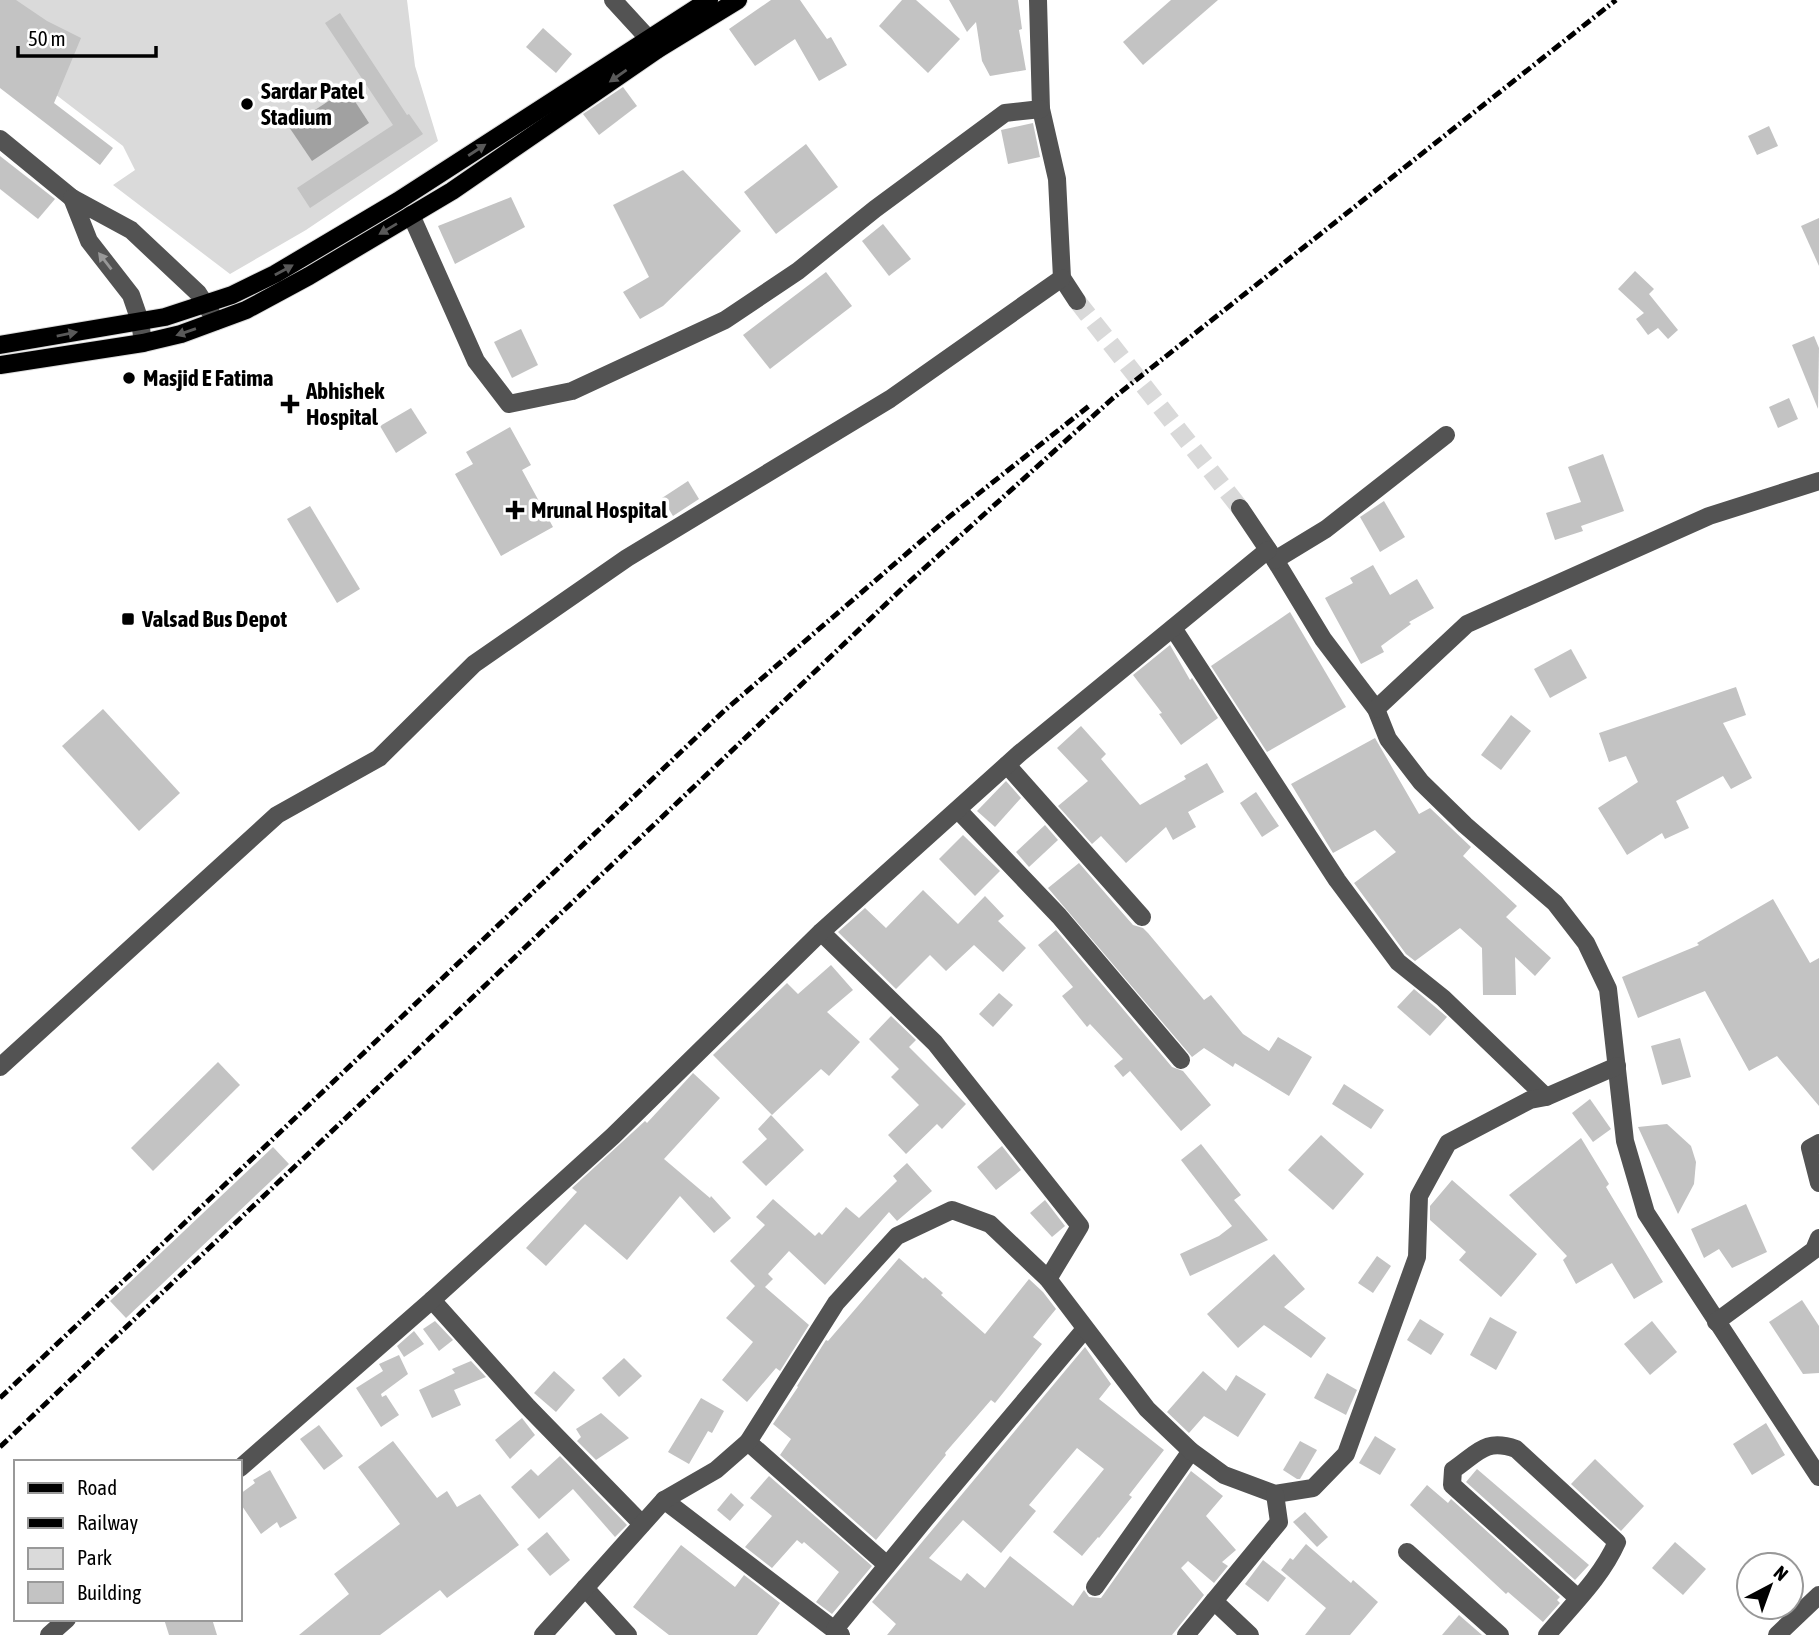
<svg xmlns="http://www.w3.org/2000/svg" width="1819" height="1635" font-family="'Asap Condensed',sans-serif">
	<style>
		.green { fill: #dadada }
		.water { fill: #a1a1a1 }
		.building { fill: #c3c3c3 }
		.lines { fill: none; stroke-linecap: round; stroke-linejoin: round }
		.minor-tunnel { stroke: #d9d9d9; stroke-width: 18; stroke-dasharray: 18 9; stroke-linecap: butt }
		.major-casing { stroke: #dbdbdb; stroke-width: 20 }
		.minor { stroke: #535353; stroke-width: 18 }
		.major { stroke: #000; stroke-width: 18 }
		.rail { stroke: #000; stroke-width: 5; stroke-dasharray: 10 3.5 2 3.5; stroke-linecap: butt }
		.oneway { fill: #595959 }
		.oneway2 { fill: #989898 }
		.poi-dot { fill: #000; stroke: #fff; stroke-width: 2.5 }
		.labels { text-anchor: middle; stroke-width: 7; stroke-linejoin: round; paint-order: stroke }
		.poi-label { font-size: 23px; font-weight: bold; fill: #000; stroke: #fff; text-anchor: start }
	</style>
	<rect width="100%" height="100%" fill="#fff"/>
	<polygon class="green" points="0,0 407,0 415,66 438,141 306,230 230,274 113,185 135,170 123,146 0,52"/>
	<polygon class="water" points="347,89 369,123 312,161 289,127"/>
	<g class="building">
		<polygon points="0,0 16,0 47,21 81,38 54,103 113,148 100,165 0,88"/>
		<polygon points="771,0 800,0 827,39 831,37 847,65 819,81 795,39 755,66 729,29"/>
		<polygon points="902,0 916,0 960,39 928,73 879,26"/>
		<polygon points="949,0 1018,0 1022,29 1019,30 1026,70 990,76 982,61 976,22 967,32"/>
		<polygon points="1171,0 1218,0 1143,65 1123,42"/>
		<polygon points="340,13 407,115 409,114 423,134 310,208 297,188 393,125 325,23"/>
		<polygon points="543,28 572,54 556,73 526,47"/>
		<polygon points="623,87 637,106 599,135 583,114"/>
		<polygon points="1033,123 1040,157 1008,164 1001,130"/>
		<polygon points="1769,126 1778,146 1757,155 1748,136"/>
		<polygon points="806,144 838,187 776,234 744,192"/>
		<polygon points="0,156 55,199 38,219 0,189"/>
		<polygon points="683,170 741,231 663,306 640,319 623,292 649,277 613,205"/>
		<polygon points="511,197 525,227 455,264 438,226"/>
		<polygon points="1819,218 1819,266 1801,226"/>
		<polygon points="883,224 911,259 889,276 862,241"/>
		<polygon points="1635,271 1654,289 1649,294 1678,330 1668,339 1658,328 1648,335 1636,319 1644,313 1618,289"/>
		<polygon points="826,272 852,306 770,369 743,335"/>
		<polygon points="521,329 538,365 512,378 494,342"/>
		<polygon points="1814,336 1819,348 1818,409 1792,345"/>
		<polygon points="1789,398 1798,419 1778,428 1769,407"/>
		<polygon points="411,408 427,433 396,453 380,426"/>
		<polygon points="510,427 531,465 522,470 553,527 501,556 455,474 473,464 466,452"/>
		<polygon points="1603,454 1624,511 1581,526 1583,531 1555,540 1546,513 1581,502 1568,467"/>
		<polygon points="688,481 699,499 673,516 662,498"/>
		<polygon points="1384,501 1405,537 1380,552 1360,517"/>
		<polygon points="310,506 360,589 337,603 287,519"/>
		<polygon points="1373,565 1390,595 1417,579 1434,608 1409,622 1411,624 1381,646 1384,652 1361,664 1325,598 1353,583 1350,578"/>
		<polygon points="1290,612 1346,707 1267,752 1211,666"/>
		<polygon points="1170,645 1190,680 1192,678 1218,718 1181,745 1159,714 1162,713 1133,675"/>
		<polygon points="1571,649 1587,678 1550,698 1534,669"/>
		<polygon points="1736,687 1746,715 1723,723 1752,778 1731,789 1723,776 1676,801 1689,828 1665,839 1662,833 1627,855 1598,808 1638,782 1626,756 1609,762 1599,733"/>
		<polygon points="103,709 180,793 139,831 62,746"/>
		<polygon points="1511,715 1531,731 1501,770 1481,755"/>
		<polygon points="1081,726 1106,754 1101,759 1140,805 1186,779 1184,776 1207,763 1224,792 1188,812 1196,827 1173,840 1166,827 1126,863 1101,836 1092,844 1058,806 1088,781 1057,748"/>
		<polygon points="1375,738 1419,814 1430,808 1471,847 1463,856 1517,906 1506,917 1551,958 1535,976 1515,957 1516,995 1483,995 1482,948 1460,928 1415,961 1406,954 1354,883 1396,852 1375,830 1333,853 1291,784"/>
		<polygon points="1006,781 1021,798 995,827 977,811"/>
		<polygon points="1256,792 1279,826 1262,837 1240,803"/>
		<polygon points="1045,825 1058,840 1029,867 1016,852"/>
		<polygon points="963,835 1000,871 975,896 939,859"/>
		<polygon points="1079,863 1133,925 1143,928 1148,933 1204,1000 1211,995 1243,1034 1269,1051 1278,1037 1312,1057 1289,1096 1235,1063 1233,1067 1204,1048 1192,1057 1048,888"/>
		<polygon points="923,890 958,924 985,896 1004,916 998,921 1026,948 1003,972 974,945 946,971 930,955 896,989 838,932 865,908 886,928"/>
		<polygon points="1773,899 1810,963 1819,958 1819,1106 1777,1056 1749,1071 1705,991 1638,1018 1622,977 1699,945 1697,943"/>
		<polygon points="1056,930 1172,1067 1183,1071 1211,1105 1181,1131 1130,1071 1123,1077 1114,1066 1123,1059 1090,1024 1087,1027 1062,996 1073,987 1038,945"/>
		<polygon points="831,965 853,990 827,1012 860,1042 829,1076 821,1069 772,1115 713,1055 787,983 798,994"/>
		<polygon points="1414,989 1447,1017 1430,1036 1397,1007"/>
		<polygon points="999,993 1013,1005 993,1027 979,1014"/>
		<polygon points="891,1016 916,1040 909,1047 966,1104 942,1129 937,1124 906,1154 888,1135 919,1105 891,1077 899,1069 869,1039"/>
		<polygon points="1680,1038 1691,1077 1662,1085 1651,1046"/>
		<polygon points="218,1062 240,1085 153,1171 131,1148"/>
		<polygon points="693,1073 720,1098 664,1159 710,1198 711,1196 731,1218 714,1233 680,1196 627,1260 585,1224 546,1266 526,1248 577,1192 572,1188 645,1121 647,1123"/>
		<polygon points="1344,1084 1384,1110 1371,1129 1332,1104"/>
		<polygon points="1590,1099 1611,1129 1593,1142 1572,1113"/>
		<polygon points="771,1115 804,1150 766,1186 742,1162 767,1139 758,1129"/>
		<polygon points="1667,1124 1691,1146 1696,1162 1694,1184 1678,1214 1638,1127"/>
		<polygon points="1321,1135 1364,1174 1333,1210 1288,1170"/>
		<polygon points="1581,1138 1609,1184 1606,1187 1663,1282 1634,1299 1612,1263 1576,1284 1563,1260 1567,1256 1509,1195"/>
		<polygon points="1201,1144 1241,1195 1234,1200 1268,1240 1190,1276 1180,1254 1219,1236 1232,1226 1181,1160"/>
		<polygon points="1002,1146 1021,1170 996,1190 977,1167"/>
		<polygon points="273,1147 289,1164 126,1318 110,1301"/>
		<polygon points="907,1163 932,1191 897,1221 889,1212 825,1285 789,1251 768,1274 773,1279 765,1287 809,1325 780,1371 776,1368 747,1402 722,1380 753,1342 726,1318 755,1286 730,1261 765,1225 756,1217 773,1199 815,1236 819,1232 822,1235 846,1207 859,1218 897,1181 893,1176"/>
		<polygon points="1452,1180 1537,1254 1501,1297 1459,1260 1466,1252 1430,1220 1430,1206"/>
		<polygon points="1045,1200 1065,1226 1052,1237 1030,1213"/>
		<polygon points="1746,1204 1767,1252 1732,1268 1719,1249 1704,1258 1691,1229"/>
		<polygon points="1274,1254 1305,1289 1284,1307 1326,1338 1311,1358 1264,1325 1238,1348 1207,1314"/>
		<polygon points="1377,1256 1391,1266 1373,1293 1358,1283"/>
		<polygon points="899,1258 923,1279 925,1277 943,1293 941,1295 985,1334 1029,1279 1043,1292 1056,1309 1033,1337 1042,1344 995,1403 991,1400 945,1453 946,1455 876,1540 780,1455 791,1439 773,1424 798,1387 797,1386 826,1340 828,1341"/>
		<polygon points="1802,1300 1819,1326 1819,1373 1803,1374 1769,1322"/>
		<polygon points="1490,1317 1517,1332 1496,1370 1470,1355"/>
		<polygon points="1420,1319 1444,1334 1431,1355 1407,1340"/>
		<polygon points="435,1321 453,1340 439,1351 423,1329"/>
		<polygon points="1652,1321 1677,1352 1650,1375 1624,1344"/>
		<polygon points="414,1331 424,1344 404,1357 397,1346"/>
		<polygon points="1085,1347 1111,1384 1099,1399 1164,1450 1129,1495 1132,1497 1099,1538 1098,1537 1082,1556 1053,1532 1104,1469 1077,1448 1029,1505 1036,1511 1001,1553 963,1520 929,1558 961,1581 967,1573 985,1588 1010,1556 1073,1606 1084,1590 1089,1597 1101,1598 1191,1471 1223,1496 1206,1516 1236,1550 1222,1562 1228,1566 1214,1583 1188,1561 1181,1568 1204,1595 1172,1635 887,1635 896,1624 872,1602"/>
		<polygon points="399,1355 408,1374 381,1394 382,1397 386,1395 399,1415 381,1427 356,1388 383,1371 379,1364"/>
		<polygon points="624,1358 642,1376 619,1397 602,1378"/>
		<polygon points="471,1361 486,1377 454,1390 461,1405 432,1418 419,1390 455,1373 452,1369"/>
		<polygon points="554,1371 575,1390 556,1412 534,1393"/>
		<polygon points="1203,1371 1226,1391 1236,1375 1266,1394 1238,1437 1204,1416 1189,1433 1167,1412"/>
		<polygon points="1327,1373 1357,1390 1346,1415 1314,1398"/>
		<polygon points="701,1398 724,1411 712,1433 708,1431 689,1464 668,1452"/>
		<polygon points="601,1413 629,1438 596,1460 577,1441 581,1437 576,1429"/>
		<polygon points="522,1418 535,1435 510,1459 495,1440"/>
		<polygon points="1766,1423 1785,1455 1752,1475 1733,1444"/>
		<polygon points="319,1425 343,1456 324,1470 300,1439"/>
		<polygon points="1375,1436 1396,1449 1380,1475 1359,1463"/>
		<polygon points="393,1441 437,1498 447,1491 457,1507 480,1494 519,1545 447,1598 440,1590 380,1635 299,1635 349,1594 334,1574 400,1524 358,1467"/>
		<polygon points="1300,1441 1317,1450 1300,1479 1297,1479 1283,1470"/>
		<polygon points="560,1456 627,1525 615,1537 573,1489 539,1519 511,1487 531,1469 538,1476"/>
		<polygon points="1595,1459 1644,1506 1621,1531 1571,1484"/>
		<polygon points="1477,1469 1589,1565 1575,1580 1466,1482"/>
		<polygon points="270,1470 297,1518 280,1528 277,1522 261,1534 240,1503 240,1494 255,1483 253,1480"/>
		<polygon points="769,1476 872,1566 832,1614 816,1602 839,1572 804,1542 802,1544 797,1540 772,1568 745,1547 772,1516 750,1498"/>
		<polygon points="1427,1485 1448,1503 1451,1499 1560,1597 1557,1600 1560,1603 1543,1622 1508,1592 1506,1594 1410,1505"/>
		<polygon points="731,1493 744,1505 730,1521 717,1510"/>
		<polygon points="1305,1512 1328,1537 1317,1547 1293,1522"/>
		<polygon points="547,1532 570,1560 550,1576 527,1549"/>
		<polygon points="1675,1542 1706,1569 1683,1595 1652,1568"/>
		<polygon points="1306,1544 1351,1583 1353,1580 1378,1602 1350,1635 1305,1635 1326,1608 1281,1570 1290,1558 1293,1560"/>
		<polygon points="681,1545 735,1587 744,1575 780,1603 757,1635 669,1635 633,1607"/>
		<polygon points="1263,1560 1286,1578 1268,1602 1245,1584"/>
		<polygon points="1459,1615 1482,1635 1442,1635"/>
		<polygon points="164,1619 212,1619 217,1635 169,1635"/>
	</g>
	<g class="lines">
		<polyline class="minor-tunnel" points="1077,301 1240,508"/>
		<defs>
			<g id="major">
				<polyline points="0,345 165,317 232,295 275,274 398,201 709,0"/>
				<polyline points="0,365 143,343 181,334 246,310 309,276 452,191 658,49 738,0"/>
			</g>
		</defs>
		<use href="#major" class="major-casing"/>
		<g class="minor">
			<polyline points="613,0 658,49"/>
			<polyline points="1038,0 1041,109 1057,179 1062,278 1077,301"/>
			<polyline points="0,139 72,198"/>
			<polyline points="411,215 476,361 509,404 572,391 725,320 798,271 875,209 1005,113 1041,109"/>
			<polyline points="143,343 140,321 131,295 89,241 72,198 131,230 198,293 216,321"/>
			<polyline points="1240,508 1275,560 1323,639 1376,709 1388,739 1421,782 1465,825 1555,903 1586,943 1608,989 1625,1141 1646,1213 1819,1477"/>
			<polyline points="1275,560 1326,529 1446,435"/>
			<polyline points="1173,628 1337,880 1398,962 1443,998 1546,1097"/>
			<polyline points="1376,709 1467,624 1709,516 1819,481"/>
			<polyline points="1007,765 1142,917"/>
			<polyline points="958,810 1059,916 1181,1060"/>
			<polyline points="821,932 935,1043 1080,1226 1048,1279"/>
			<polyline points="0,1067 277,815 379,758 474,664 627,558 890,399 1062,278"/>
			<polyline points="1819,1143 1810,1148 1819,1183"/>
			<polyline points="432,1300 527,1406 642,1524"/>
			<polyline points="1716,1322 1814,1250 1819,1238"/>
			<polyline points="748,1442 887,1565"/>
			<polyline points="240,1468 432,1300 613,1136 821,932 1020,753 1268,550"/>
			<polyline points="664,1500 841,1635"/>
			<polyline points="1407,1552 1500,1635"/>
			<polyline points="1095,1587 1191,1451"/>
			<polyline points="585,1588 628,1635"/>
			<polyline points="1214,1601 1250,1635"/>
			<polyline points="835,1629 926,1518 1085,1329"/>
			<polyline points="49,1635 67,1619"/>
			<polyline points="543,1635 664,1500 716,1470 748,1442 836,1303 897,1236 952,1210 990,1224 1048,1279 1147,1409 1191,1451 1224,1475 1275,1494 1313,1488 1346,1454 1417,1257 1419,1196 1448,1143 1530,1100 1546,1097 1617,1066"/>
			<polyline points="1186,1635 1279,1522 1275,1494"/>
			<path d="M 1547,1635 C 1572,1605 1601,1578 1617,1542 L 1516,1449 C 1485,1438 1478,1453 1453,1470 L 1452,1485 L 1578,1598"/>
			<polyline points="1777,1635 1819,1595"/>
		</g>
		<use href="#major" class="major"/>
		<g class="rail">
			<polyline points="0,1398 724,711 949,517 1089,406"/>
			<polyline points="0,1447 908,583 1112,399 1616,0"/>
		</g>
	</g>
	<defs><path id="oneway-solid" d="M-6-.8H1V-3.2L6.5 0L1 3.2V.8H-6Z" transform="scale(1.75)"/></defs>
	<g class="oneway">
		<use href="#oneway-solid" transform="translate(618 76) rotate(145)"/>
		<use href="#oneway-solid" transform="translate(477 150) rotate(-33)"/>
		<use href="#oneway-solid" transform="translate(388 229) rotate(149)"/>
		<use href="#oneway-solid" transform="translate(284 270) rotate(-29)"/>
		<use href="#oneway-solid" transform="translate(186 332) rotate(161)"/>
		<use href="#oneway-solid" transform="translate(67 334) rotate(-11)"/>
	</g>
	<use class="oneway2" href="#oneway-solid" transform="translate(105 261) rotate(-128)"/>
	<g class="poi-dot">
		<circle cx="247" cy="104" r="7"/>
		<circle cx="129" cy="378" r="7"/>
		<path d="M286.5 393.5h7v7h7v7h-7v7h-7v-7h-7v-7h7z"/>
		<path d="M511.5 499.5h7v7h7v7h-7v7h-7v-7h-7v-7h7z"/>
		<rect x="121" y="612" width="14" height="14" rx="3.5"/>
	</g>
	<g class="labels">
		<g class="poi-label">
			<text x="261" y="99">Sardar Patel<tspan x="261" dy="26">Stadium</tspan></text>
			<text x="143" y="386">Masjid E Fatima</text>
			<text x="306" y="399">Abhishek<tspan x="306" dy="26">Hospital</tspan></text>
			<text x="531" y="518">Mrunal Hospital</text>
			<text x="142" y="627">Valsad Bus Depot</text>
		</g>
	</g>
	<rect x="14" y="1460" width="228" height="161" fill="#ffffff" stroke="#999999" stroke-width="2"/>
	<rect x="28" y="1483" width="35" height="10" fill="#000000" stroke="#999999" stroke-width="2"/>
	<text x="77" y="1495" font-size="21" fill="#000000">Road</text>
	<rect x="28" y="1518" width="35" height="10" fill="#000000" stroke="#999999" stroke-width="2"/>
	<text x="77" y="1530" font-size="21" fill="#000000">Railway</text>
	<rect x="28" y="1548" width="35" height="21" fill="#dadada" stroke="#999999" stroke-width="2"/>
	<text x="77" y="1565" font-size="21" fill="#000000">Park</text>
	<rect x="28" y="1582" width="35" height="21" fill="#c3c3c3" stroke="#999999" stroke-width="2"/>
	<text x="77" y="1600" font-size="21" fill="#000000">Building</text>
	<g transform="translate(1770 1586) rotate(41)"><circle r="33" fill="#ffffff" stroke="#999999" stroke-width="2"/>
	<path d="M0-5L12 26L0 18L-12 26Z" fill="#000000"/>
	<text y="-10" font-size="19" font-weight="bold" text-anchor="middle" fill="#000000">N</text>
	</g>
	<path d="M18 46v10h138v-10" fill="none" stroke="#000000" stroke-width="3.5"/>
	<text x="28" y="46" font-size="21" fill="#000000" stroke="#ffffff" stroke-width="5" paint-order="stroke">50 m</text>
</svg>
